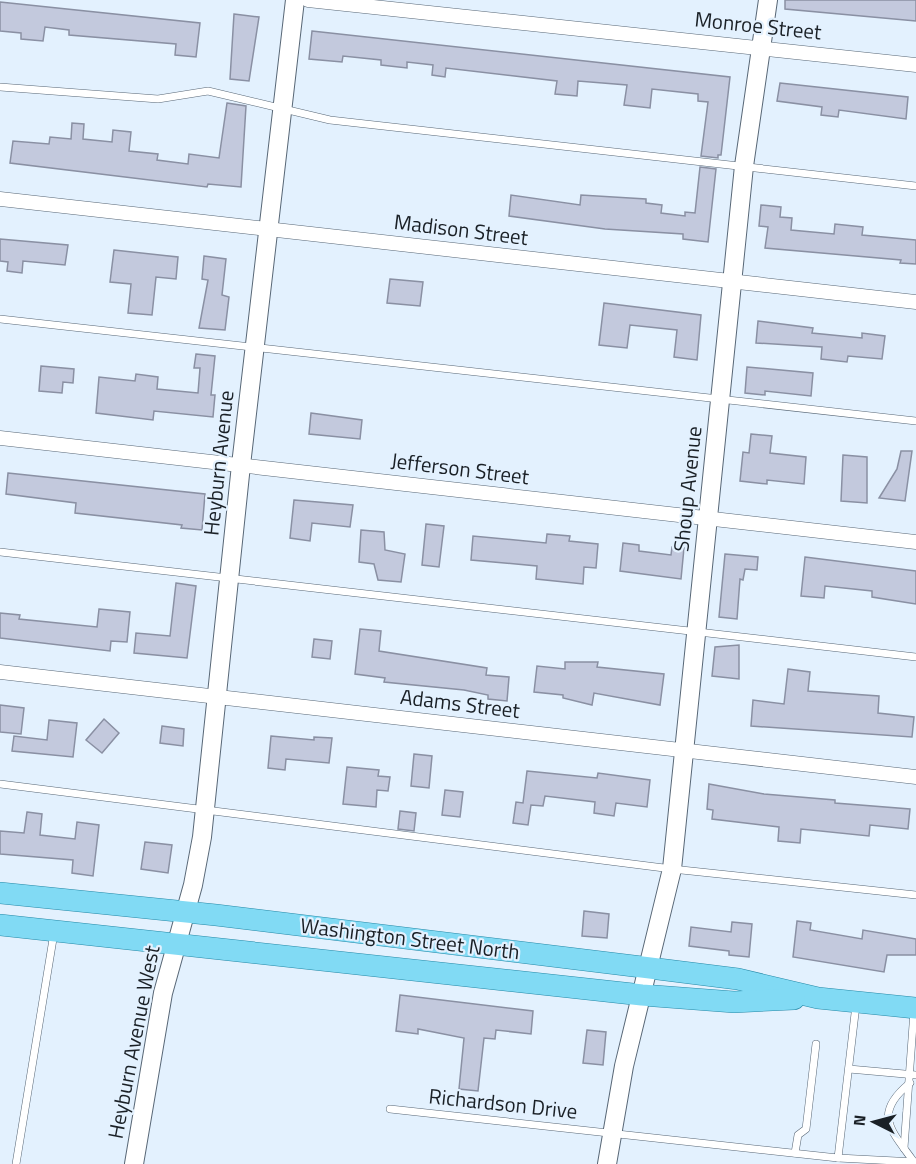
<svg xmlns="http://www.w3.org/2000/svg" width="916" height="1164" font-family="'Titillium Web',sans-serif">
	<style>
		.building { fill: #c3c9dd; stroke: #8a90a3; stroke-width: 1.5 }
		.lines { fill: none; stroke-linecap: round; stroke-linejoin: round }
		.lane-casing { stroke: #586776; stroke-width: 8 }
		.street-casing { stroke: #586776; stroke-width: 15 }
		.secondary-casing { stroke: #586776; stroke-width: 20 }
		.primary-casing { stroke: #2689a7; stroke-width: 22 }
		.lane { stroke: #fff; stroke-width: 7 }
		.street { stroke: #fff; stroke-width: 14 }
		.secondary { stroke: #fff; stroke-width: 18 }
		.primary { stroke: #81daf4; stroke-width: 21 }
		.labels { text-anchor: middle; stroke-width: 4.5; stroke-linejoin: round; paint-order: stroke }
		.street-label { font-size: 21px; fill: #1a2026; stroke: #e3f1fe }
	</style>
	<rect width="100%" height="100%" fill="#e3f1fe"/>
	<g class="building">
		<polygon points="785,0 916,0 916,21 785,9"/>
		<polygon points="0,2 200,23 196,57 175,55 176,44 69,35 69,30 45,27 43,41 21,39 21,33 0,31"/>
		<polygon points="234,14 259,17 249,81 230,79"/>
		<polygon points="312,31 730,77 721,155 718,155 718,158 701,156 708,102 698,101 698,94 652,89 650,108 624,105 627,85 578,81 577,96 555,94 557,81 446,68 445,77 432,75 433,65 407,62 407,68 381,65 381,60 343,56 342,62 309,59"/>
		<polygon points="780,83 908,97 906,119 839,110 838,117 821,115 822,107 777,101"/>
		<polygon points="227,103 246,106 241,187 208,184 207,187 10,163 13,141 49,144 50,137 71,139 72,123 84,124 83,139 112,142 113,130 131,132 129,151 158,154 157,160 188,164 189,154 219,158"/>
		<polygon points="700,167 716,169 708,242 683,239 683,234 605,229 509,216 511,195 580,205 581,195 646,199 646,203 662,205 661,213 685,216 685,212 695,213"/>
		<polygon points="761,205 781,207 780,217 792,218 791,230 834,234 835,224 863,227 862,235 916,240 916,264 900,263 901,260 765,248 768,227 759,226"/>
		<polygon points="0,239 68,245 65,265 23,261 22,273 7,271 8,262 0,261"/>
		<polygon points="114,250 178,257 176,279 156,277 152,315 128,313 131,284 110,282"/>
		<polygon points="204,256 226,259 222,295 229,297 225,330 199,328 208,280 202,279"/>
		<polygon points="390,279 423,282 420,306 387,303"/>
		<polygon points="604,303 701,315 697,360 674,357 677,330 630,325 627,348 599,345"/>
		<polygon points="758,321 813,328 812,333 862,338 862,333 885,336 882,359 848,356 847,362 821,359 822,347 756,343"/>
		<polygon points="196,354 215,356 211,395 215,395 213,417 154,411 153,420 96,413 99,377 135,381 136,374 158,377 157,389 198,393 200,368 194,368"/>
		<polygon points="41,366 74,369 73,383 63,382 62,393 39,391"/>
		<polygon points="747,367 813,373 811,396 765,391 765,395 745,393"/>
		<polygon points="311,413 362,420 360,439 309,434"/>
		<polygon points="751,434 772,436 770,453 806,457 804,484 767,480 767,484 740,481 743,452 749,453"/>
		<polygon points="901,451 912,451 905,501 879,498 897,469"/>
		<polygon points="843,455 867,457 867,503 841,501"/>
		<polygon points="8,473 205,494 202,530 181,528 182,525 75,513 76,503 6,494"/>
		<polygon points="294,500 353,505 350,527 312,523 310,541 290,538"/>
		<polygon points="426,524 444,526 439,567 422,565"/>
		<polygon points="361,530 384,532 385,550 405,554 401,582 378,580 374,564 359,562"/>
		<polygon points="547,534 570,536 569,541 598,544 596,568 584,567 583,584 536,579 537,566 471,560 473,536 546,543"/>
		<polygon points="623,543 639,545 639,551 671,555 672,547 684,548 681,579 620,571"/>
		<polygon points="725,554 758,557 757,570 745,569 743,580 740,579 737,619 719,617"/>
		<polygon points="805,557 916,571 916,604 872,597 872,591 825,586 824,598 801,596"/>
		<polygon points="176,583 196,586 187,658 134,653 136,633 170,636"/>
		<polygon points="99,609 130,612 127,642 111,641 110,651 0,638 0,613 20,615 19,619 97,627"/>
		<polygon points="360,629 381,631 379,651 487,668 486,675 509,677 507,701 488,699 488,695 464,690 384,682 385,678 355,674"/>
		<polygon points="314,639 332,641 330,659 312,657"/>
		<polygon points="739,645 739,679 712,676 715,647"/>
		<polygon points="565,662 598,662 597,667 664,674 660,705 594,693 592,705 563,698 563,695 534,692 537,666 565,669"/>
		<polygon points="788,669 810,672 808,691 879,696 878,713 914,717 912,737 751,726 753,700 784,704"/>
		<polygon points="0,705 24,708 21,734 0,732"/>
		<polygon points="104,719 119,733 102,753 86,740"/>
		<polygon points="49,720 77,723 73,757 12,751 14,736 47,740"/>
		<polygon points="162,726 184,729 183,746 160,743"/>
		<polygon points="271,736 314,740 314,737 332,738 329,763 286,759 285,770 268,768"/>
		<polygon points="414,754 432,756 429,788 411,786"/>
		<polygon points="347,767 379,770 378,776 390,777 388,791 377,790 376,807 343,804"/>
		<polygon points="527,771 597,778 598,773 650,780 647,807 616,803 614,816 594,813 595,802 545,796 543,806 531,805 528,825 513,823 516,802 523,803"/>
		<polygon points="709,784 764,794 835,800 835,803 910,809 908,829 870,825 869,836 801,829 800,843 778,841 779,827 712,819 713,810 707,809"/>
		<polygon points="445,790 463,792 460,817 442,815"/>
		<polygon points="400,811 416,813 414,831 398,829"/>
		<polygon points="27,812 42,814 40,835 75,839 77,822 99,825 93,876 72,873 73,860 0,854 0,831 24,833"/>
		<polygon points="145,842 172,845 168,873 141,869"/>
		<polygon points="584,911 609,914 607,938 582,936"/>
		<polygon points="797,921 811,923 810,930 862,939 863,930 916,939 916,955 887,955 884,972 793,957"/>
		<polygon points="732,922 752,924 749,957 729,955 729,951 689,946 691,927 731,932"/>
		<polygon points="400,995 533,1011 531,1034 496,1030 495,1039 484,1038 478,1091 459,1089 464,1038 418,1029 418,1034 396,1031"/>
		<polygon points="587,1030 606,1032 603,1065 583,1063"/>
	</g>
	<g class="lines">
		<defs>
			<g id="lane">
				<polyline points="0,87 158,99 208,91 330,120 916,186"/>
				<polyline points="0,319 916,421"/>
				<polyline points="0,552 916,657"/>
				<polyline points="0,784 672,869 916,895"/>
				<polyline points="849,1069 916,1075"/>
				<path d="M 910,1083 C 872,1114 891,1130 914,1162"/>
				<polyline points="390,1109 838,1158 856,1005"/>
				<polyline points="904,1148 914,1011"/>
				<polyline points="795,1153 798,1135 806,1129 816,1044"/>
				<polyline points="838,1158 916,1162"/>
				<polyline points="16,1164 54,933"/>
			</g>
			<g id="street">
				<polyline points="308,0 916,65"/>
				<polyline points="0,199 916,302"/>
				<polyline points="0,438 916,542"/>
				<polyline points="0,672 916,777"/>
			</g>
			<g id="secondary">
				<polyline points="134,1164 163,993 193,885 202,837 241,465 295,0"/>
				<polyline points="607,1164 624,1066 672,869 744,166 768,0"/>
			</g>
			<g id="primary">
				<polyline points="0,893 216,915 650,968 738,979 818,998 916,1008"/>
				<polyline points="0,925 642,995 734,1002 794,999"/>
			</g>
		</defs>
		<use href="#lane" class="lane-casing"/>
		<use href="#street" class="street-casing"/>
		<use href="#secondary" class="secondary-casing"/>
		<use href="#primary" class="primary-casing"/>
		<use href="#lane" class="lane"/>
		<use href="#street" class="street"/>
		<use href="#secondary" class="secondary"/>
		<use href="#primary" class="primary"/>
	</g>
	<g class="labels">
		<g class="street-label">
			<text transform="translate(758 26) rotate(6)" y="7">Monroe Street</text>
			<text transform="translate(461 230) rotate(7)" y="7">Madison Street</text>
			<text transform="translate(219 463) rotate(-84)" y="7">Heyburn Avenue</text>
			<text transform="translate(460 469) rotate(7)" y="7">Jefferson Street</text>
			<text transform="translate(688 489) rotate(-84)" y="7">Shoup Avenue</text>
			<text transform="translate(460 704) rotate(7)" y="7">Adams Street</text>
			<text transform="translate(410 939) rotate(7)" y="7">Washington Street North</text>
			<text transform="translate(134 1042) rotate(-79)" y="7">Heyburn Avenue West</text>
			<text transform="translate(503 1104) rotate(6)" y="7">Richardson Drive</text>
		</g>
	</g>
	<g transform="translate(874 1122) rotate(276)" stroke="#e3f1fe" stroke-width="4.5" paint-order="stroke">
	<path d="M0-4.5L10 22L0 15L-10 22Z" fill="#1a2026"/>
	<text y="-9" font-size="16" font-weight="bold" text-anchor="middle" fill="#1a2026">N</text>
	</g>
</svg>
